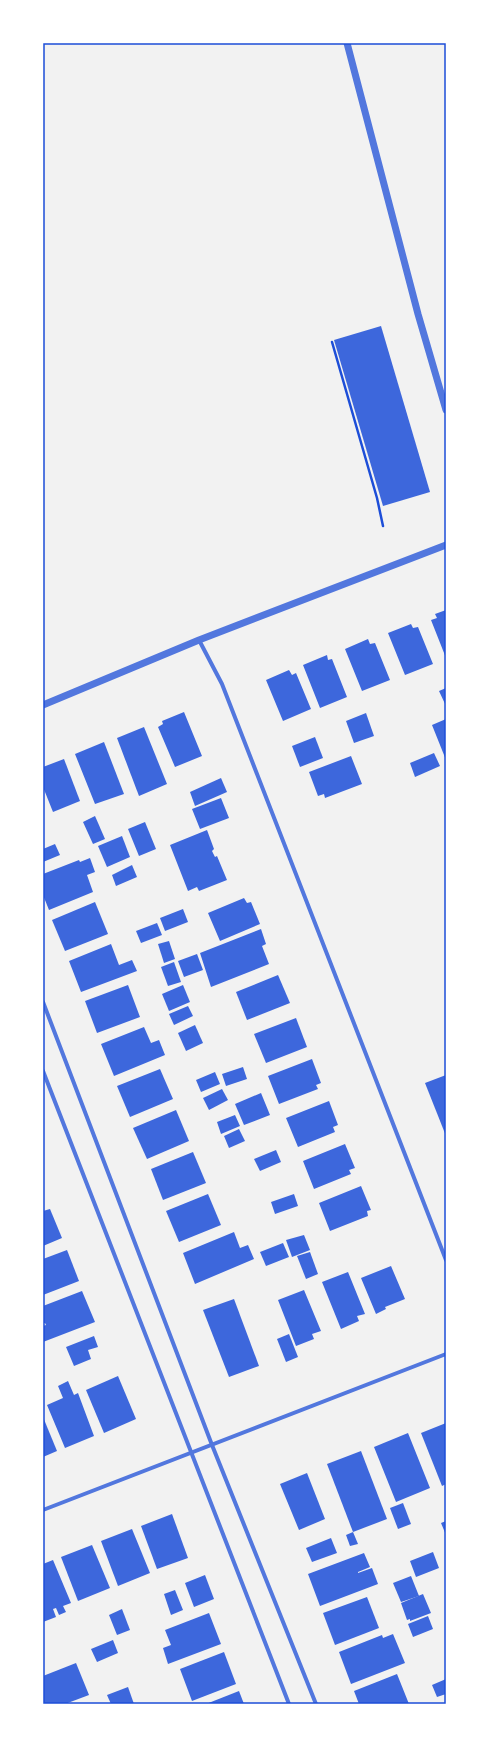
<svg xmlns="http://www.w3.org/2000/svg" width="489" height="1747" font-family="'Archivo Narrow',sans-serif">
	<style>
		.building { fill: #3d67dc }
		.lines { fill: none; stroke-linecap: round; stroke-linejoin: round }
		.path { stroke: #1d4ed8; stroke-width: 2.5 }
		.minor { stroke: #5277de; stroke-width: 4 }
		.tertiary { stroke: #5277de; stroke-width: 7 }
		.neatline { fill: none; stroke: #1d4ed8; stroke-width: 1.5 }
	</style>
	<rect width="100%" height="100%" fill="#f2f2f2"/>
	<g class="building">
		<polygon points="381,326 430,492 383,506 334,340"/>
		<polygon points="446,610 446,658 431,620 437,618 435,614"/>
		<polygon points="411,624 413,628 418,627 433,664 405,675 388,633"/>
		<polygon points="368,639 370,644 375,643 390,680 362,691 345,649"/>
		<polygon points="327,655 328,660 332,659 347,697 320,708 303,665"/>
		<polygon points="289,670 292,675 296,673 311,709 283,721 266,680"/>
		<polygon points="446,688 446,706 439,691"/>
		<polygon points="184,712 202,756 175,767 158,727 163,724 162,721"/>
		<polygon points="366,713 374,736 354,743 346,721"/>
		<polygon points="446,719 446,760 432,725"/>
		<polygon points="144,727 167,784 139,796 117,738"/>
		<polygon points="315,737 323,758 300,767 292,746"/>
		<polygon points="104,742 124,794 95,804 75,754"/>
		<polygon points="434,753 440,766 415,777 410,763"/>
		<polygon points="351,756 362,784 325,798 324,794 318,796 309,772"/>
		<polygon points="64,759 80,801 53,812 43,787 43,767"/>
		<polygon points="221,778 227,792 195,806 190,792"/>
		<polygon points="221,798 229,818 200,829 192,809"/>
		<polygon points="95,816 105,839 93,844 83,822"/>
		<polygon points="145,822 156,849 139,856 128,829"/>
		<polygon points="207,830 214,849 212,851 215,857 217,856 227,880 199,891 197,887 188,891 170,845"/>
		<polygon points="122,836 130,857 107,867 98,846"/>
		<polygon points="55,844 60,855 43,862 43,849"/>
		<polygon points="90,858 95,872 87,875 93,892 49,910 43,895 43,874 79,860 80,862"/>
		<polygon points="132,865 137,877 116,886 112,875"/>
		<polygon points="244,898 247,903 251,902 260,924 220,941 208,913"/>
		<polygon points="95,902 108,934 65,951 52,920"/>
		<polygon points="183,909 188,922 165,931 160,918"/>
		<polygon points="157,923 162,935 141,943 136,931"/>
		<polygon points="261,929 266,944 262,946 269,964 211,987 200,953"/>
		<polygon points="169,941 175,959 164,963 158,944"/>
		<polygon points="111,944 119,965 132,960 137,971 81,992 69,961"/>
		<polygon points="197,954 203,970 184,977 178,961"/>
		<polygon points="174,962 181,982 168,986 161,967"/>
		<polygon points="278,975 290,1003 247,1020 236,992"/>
		<polygon points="128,985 140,1017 97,1033 85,1001"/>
		<polygon points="183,985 190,1002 169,1011 162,994"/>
		<polygon points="188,1006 193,1016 174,1025 169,1014"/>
		<polygon points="296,1018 307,1047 266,1063 254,1034"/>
		<polygon points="195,1025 203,1043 186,1051 178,1033"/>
		<polygon points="144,1027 151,1043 159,1040 165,1055 114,1076 101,1044"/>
		<polygon points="312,1059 321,1083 316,1085 318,1089 279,1104 268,1076"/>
		<polygon points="243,1067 247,1079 226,1086 222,1074"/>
		<polygon points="160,1069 173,1099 130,1117 117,1086"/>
		<polygon points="215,1072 220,1084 201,1092 196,1080"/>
		<polygon points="446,1075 446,1136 425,1083"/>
		<polygon points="222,1089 228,1100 209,1110 203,1098"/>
		<polygon points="261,1093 270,1115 244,1125 235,1104"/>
		<polygon points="329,1101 338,1125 333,1127 335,1132 298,1147 286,1118"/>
		<polygon points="176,1110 189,1141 147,1159 133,1128"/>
		<polygon points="235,1115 240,1126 221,1134 217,1122"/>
		<polygon points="239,1129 245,1141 229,1148 224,1136"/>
		<polygon points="345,1144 355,1168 349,1170 351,1174 314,1189 303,1161"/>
		<polygon points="276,1150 281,1162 260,1171 254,1159"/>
		<polygon points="193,1152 206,1183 163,1200 151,1169"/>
		<polygon points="361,1186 371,1210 367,1211 368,1216 330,1231 319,1203"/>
		<polygon points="208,1194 221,1225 179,1242 166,1211"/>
		<polygon points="294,1194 298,1206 275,1214 271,1202"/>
		<polygon points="50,1209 62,1238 43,1246 43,1211"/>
		<polygon points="234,1232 240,1248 248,1245 254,1259 195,1284 183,1253"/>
		<polygon points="304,1235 310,1250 292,1257 286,1240"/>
		<polygon points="283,1243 289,1257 266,1266 260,1252"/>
		<polygon points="67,1250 79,1281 43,1295 43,1259"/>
		<polygon points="310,1252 318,1274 306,1279 297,1256"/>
		<polygon points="391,1266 405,1299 385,1307 386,1309 376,1314 361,1278"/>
		<polygon points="348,1272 365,1314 357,1316 359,1321 341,1329 322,1282"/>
		<polygon points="304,1290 321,1331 312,1334 314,1339 296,1346 278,1300"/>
		<polygon points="82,1291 95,1322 43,1342 43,1326 46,1325 45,1323 43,1323 43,1306"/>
		<polygon points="234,1299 259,1366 229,1377 203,1310"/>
		<polygon points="289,1334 298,1357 286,1362 277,1339"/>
		<polygon points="94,1336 98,1347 88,1350 91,1359 74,1366 66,1347"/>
		<polygon points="118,1376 136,1419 104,1433 86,1390"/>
		<polygon points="68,1381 74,1395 78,1393 94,1436 65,1448 47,1405 63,1398 58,1386"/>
		<polygon points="43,1417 57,1451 43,1457"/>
		<polygon points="446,1423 446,1484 442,1486 421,1433"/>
		<polygon points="408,1433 430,1488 396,1502 374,1447"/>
		<polygon points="361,1451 387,1519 353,1532 327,1464"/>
		<polygon points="307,1473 325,1519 299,1530 280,1484"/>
		<polygon points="403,1503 411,1524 398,1529 390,1508"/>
		<polygon points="172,1514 188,1558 157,1569 141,1526"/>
		<polygon points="446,1521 446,1535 441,1523"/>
		<polygon points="132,1529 150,1573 118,1586 101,1541"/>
		<polygon points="353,1532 358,1544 350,1546 346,1535"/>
		<polygon points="331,1538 337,1553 312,1562 306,1548"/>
		<polygon points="92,1545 110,1588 78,1601 61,1557"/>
		<polygon points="433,1552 439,1568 416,1577 410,1561"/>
		<polygon points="364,1553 370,1567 358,1572 358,1573 372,1568 378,1584 320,1606 308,1574"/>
		<polygon points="53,1560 71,1603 63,1606 66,1612 59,1615 56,1608 53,1609 56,1617 43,1622 43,1564"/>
		<polygon points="205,1575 214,1599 194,1607 185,1583"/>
		<polygon points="411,1576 419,1596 401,1602 393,1583"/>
		<polygon points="175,1590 183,1610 171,1615 164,1594"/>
		<polygon points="423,1594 431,1613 410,1621 410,1619 407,1620 401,1603"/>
		<polygon points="367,1597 379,1628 335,1645 323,1613"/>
		<polygon points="122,1609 130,1630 117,1635 109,1615"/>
		<polygon points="209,1613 221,1644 168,1664 163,1648 171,1645 165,1630"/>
		<polygon points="428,1616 433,1629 413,1637 408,1624"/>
		<polygon points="393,1634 405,1663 351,1684 339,1652 382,1635 383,1638"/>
		<polygon points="113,1640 118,1653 97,1662 91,1649"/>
		<polygon points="224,1652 236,1684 192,1701 180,1669"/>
		<polygon points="76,1663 89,1695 65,1704 43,1704 43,1676"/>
		<polygon points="397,1674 409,1704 359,1704 354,1691"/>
		<polygon points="446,1679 446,1694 437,1697 432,1685"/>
		<polygon points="128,1687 134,1704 111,1704 107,1695"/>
		<polygon points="239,1691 244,1704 206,1704"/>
	</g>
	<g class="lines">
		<polyline class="path" points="332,342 377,498 383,526"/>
		<g class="minor">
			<polyline points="199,640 222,684 446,1260"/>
			<polyline points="43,1002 212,1445 316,1704"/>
			<polyline points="43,1071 289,1704"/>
			<polyline points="43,1510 446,1354"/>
		</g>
		<g class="tertiary">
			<polyline points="347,43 418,314 446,410"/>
			<polyline points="43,705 199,640 446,545"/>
		</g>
	</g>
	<rect width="489" height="1747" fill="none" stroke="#ffffff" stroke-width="88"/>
	<rect x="44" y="44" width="401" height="1659" class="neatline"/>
</svg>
